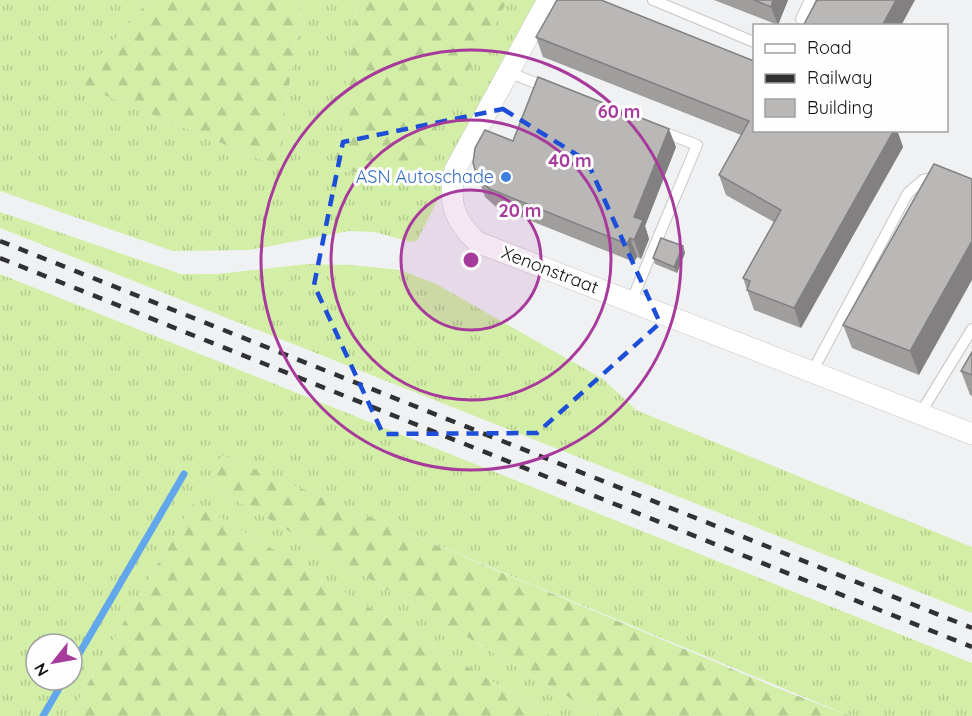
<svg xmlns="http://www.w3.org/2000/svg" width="972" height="716" font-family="Quicksand,sans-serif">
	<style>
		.grass { fill: url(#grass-tufts); fill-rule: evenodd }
		.forest { fill: url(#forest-firs) }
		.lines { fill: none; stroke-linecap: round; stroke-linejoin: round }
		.stream { stroke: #62a6eb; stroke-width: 7 }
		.lane-casing { stroke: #c6c6c8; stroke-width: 12 }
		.street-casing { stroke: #c6c6c8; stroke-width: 22 }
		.lane { stroke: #fff; stroke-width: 10 }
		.street { stroke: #fff; stroke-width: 21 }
		.rail { stroke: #303132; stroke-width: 4.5; stroke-dasharray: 10 10; stroke-linecap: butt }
		.wall { fill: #a09d9d }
		.shaded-wall { fill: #828080 }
		.building { fill: #bab7b7; stroke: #828080; stroke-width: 1.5 }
		.marked { fill: none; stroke: #1d4ed8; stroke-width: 4.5; stroke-dasharray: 12 8; stroke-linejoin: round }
		.ring { fill: none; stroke: #a73b9b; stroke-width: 3 }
		.shop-dot { fill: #3f7fe0; stroke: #fefeff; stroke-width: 2 }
		.labels { text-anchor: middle; stroke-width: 6; stroke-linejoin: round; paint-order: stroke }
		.shop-label { font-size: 18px; fill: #366cbe; stroke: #fefeff; text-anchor: end }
		.street-label { font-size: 18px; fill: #121213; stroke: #fefeff }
		.centre { fill: #a73b9b; stroke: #fefeff; stroke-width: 3 }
		.ring-label { font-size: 18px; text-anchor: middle; font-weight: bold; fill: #a73b9b; stroke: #fefeff; stroke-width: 6; stroke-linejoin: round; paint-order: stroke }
	</style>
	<defs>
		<pattern id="grass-tufts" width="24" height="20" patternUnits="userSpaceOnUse" patternTransform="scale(1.5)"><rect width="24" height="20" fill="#d3efa7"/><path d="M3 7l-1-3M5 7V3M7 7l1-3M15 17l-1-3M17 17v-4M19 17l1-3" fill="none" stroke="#b4cc8f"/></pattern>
		<pattern id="forest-firs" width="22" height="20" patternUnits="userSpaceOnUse" patternTransform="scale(1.5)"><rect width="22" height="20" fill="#d3efa7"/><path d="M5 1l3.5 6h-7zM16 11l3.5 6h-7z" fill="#b4cc8f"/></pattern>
	</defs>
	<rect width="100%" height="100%" fill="#f0f1f3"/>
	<g class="grass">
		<polygon points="0,0 150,0 76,83 277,166 302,0 358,0 334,171 409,176 508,0 537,0 417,241 410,242 375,232 349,231 249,250 173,251 0,191"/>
		<polygon points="0,212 181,274 217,274 307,264 352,265 400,270 436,284 603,379 636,410 972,547 972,613 0,228"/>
		<path d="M 0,274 L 972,663 L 972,716 L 850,716 L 222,456 L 206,482 L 600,716 L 550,716 L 194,502 L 69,716 L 0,716 ZM 36,644 L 72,644 L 72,680 L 36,680 Z"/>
	</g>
	<g class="forest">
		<polygon points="150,0 302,0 277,166 75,83"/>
		<polygon points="358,0 508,0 410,176 334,171"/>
		<polygon points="222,455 777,688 850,716 600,716 206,482"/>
		<polygon points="194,502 550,716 69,716"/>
	</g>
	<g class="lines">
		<g class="stream">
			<polyline points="72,666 184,474"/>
			<polyline points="43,716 64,680"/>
		</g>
		<defs>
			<g id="lane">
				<polyline points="653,0 754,42"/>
				<polyline points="801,19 810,0"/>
				<polyline points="508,72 548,88"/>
				<polyline points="631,302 697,145 658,130"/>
				<polyline points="812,372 908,193 923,180 938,177"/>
				<polyline points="920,414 972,329"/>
			</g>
			<path id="street" d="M 548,0 L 455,170 C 448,202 453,219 477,242 L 972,434"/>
		</defs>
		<use href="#lane" class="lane-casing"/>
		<use href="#street" class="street-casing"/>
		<use href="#lane" class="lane"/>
		<use href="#street" class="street"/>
		<g class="rail">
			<polyline points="0,241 972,628"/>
			<polyline points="0,258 972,647"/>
		</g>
	</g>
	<g class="wall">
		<polygon points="714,0 788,0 778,25"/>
		<polygon points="536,37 754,61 754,130 897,130 903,147 801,328 754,310 743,278 774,222 726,195 719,175 741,135 543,57"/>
		<polygon points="513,141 676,147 645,226 649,239 641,259 637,257 634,262 496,207 485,197 473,163"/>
		<polygon points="972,179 919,375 852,348 843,325"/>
		<polygon points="683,246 685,253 677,273 655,264 653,258"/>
		<polygon points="972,352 972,396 970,395 961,371"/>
	</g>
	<g class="shaded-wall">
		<polygon points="773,0 788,0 778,25 771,7"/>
		<polygon points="896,0 915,0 901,26 882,26"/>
		<polygon points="669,129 676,147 645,226 649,239 641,259 634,240 634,217"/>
		<polygon points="894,130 897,130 903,147 801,328 794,308"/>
		<polygon points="630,238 637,257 634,262 627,244"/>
		<polygon points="972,241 972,280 919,375 910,351"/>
		<polygon points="683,246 685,253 677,273 674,267"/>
	</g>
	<g class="building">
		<polygon points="557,0 601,0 754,61 754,130 894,130 794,308 747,290 750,281 743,278 781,210 719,175 749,121 536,37"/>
		<polygon points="754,0 773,0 771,7"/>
		<polygon points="817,0 896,0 882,26 803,26"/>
		<polygon points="538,77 669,129 634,217 643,220 634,240 630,238 627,244 490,189 478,179 473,163 475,148 485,130 513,141"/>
		<polygon points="934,164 972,179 972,241 910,351 843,325"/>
		<polygon points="661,238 683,246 674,267 653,258"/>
		<polygon points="972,352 972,375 961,371"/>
	</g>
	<path class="marked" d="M 503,109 L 587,161 L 660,323 L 537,433 L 383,434 L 314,285 L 343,142 Z"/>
	<circle cx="471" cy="260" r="70" fill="#a73b9b" fill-opacity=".12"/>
	<g class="ring">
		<circle cx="471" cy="260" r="70"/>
		<circle cx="471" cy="260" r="140"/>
		<circle cx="471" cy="260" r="210"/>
	</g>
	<circle class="shop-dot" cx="506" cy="177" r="6"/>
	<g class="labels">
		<g class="shop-label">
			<text x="494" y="183">ASN Autoschade</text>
		</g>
		<g class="street-label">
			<text transform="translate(550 270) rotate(21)" y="6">Xenonstraat</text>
		</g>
	</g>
	<circle cx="471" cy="260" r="9" class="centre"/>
	<g class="ring-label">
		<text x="619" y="118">60 m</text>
		<text x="570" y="167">40 m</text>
		<text x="520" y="217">20 m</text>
	</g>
	<rect x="753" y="24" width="195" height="108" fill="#fefeff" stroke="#a0a0a1" stroke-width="1.5"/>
	<rect x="765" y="44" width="30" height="9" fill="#ffffff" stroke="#a0a0a1" stroke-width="1.5"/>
	<text x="807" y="54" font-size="18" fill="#121213">Road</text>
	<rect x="765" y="74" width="30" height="9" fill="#303132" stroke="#a0a0a1" stroke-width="1.5"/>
	<text x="807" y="84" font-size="18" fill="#121213">Railway</text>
	<rect x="765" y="99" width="30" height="18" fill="#bab7b7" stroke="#a0a0a1" stroke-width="1.5"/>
	<text x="807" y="114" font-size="18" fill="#121213">Building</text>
	<g transform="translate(54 662) rotate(239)"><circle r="28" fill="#fefeff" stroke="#a0a0a1" stroke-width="1.5"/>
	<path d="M0-4.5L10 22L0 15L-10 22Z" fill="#a73b9b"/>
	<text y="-9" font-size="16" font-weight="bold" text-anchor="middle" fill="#121213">N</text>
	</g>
</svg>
